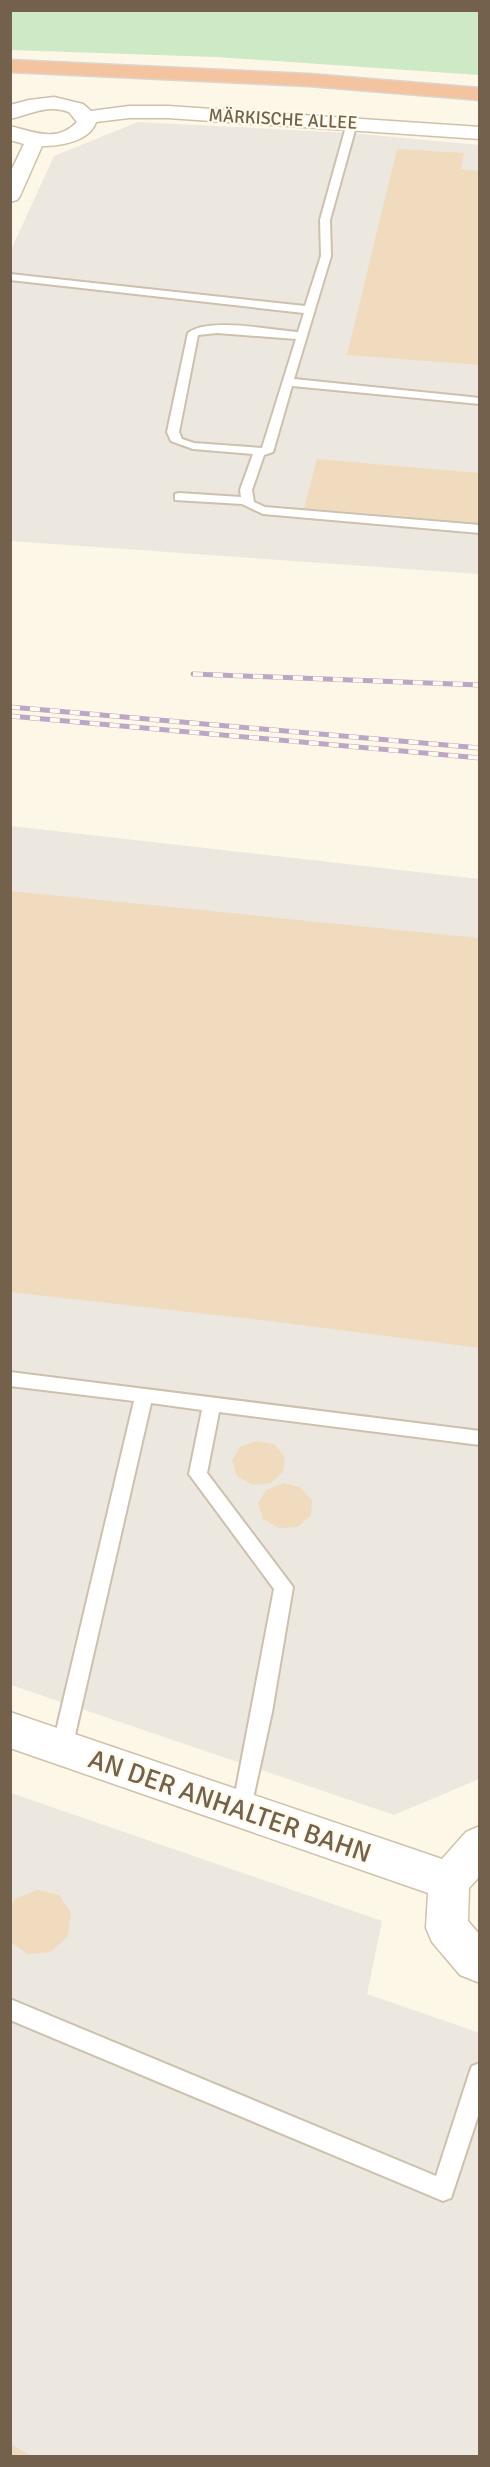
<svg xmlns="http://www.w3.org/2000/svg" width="490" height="2467" font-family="Signika,sans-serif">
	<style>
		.industrial { fill: #ece8e0 }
		.green { fill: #cde9c5 }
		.building { fill: #f0dbbe }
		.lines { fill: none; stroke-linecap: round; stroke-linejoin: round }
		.lane-casing { stroke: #cdc0ad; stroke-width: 4 }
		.secondary-casing { stroke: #d0c1aa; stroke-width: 3 }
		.highway-casing { stroke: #dbd6d0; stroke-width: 3 }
		.path { stroke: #d5bea1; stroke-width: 2; stroke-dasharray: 1 3; stroke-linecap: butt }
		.lane { fill: #fff; fill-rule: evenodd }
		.secondary { fill: #fff; fill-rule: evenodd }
		.highway { fill: #f4c39f; fill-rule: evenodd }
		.rail-casing { stroke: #bca5c5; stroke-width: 5 }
		.rail { stroke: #fffaec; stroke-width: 4; stroke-dasharray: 10; stroke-linecap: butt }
		.labels { text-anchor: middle; stroke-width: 4.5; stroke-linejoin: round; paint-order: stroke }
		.far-street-label { font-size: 18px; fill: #74614b; stroke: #fffaec }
		.near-street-label { font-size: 27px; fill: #74614b; stroke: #fffaec }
	</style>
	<rect width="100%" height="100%" fill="#fcf7e6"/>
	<g class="industrial">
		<polygon points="138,122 350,133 479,145 479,574 11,541 11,250 54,156"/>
		<polygon points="11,826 479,879 479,1779 394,1815 11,1685"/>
		<polygon points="11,1793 382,1921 367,1994 480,2033 479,2456 11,2456"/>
	</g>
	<polygon class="green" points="11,10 479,11 479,75 217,57 11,50"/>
	<g class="building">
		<polygon points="397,149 464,153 461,169 480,171 480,365 347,355"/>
		<polygon points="317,459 480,473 480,523 304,508"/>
		<polygon points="10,891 480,938 480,1348 261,1320 10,1292"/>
		<polygon points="256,1441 274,1444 285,1457 283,1472 271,1483 253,1485 237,1476 232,1461 240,1447"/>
		<polygon points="283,1483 300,1487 312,1500 311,1515 298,1527 279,1528 263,1519 258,1504 266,1490"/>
		<polygon points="37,1890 59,1895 71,1913 68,1936 51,1952 28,1954 10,1942 10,1908 15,1899"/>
		<polygon points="10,2444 32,2456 10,2456"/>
	</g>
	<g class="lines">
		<defs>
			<g id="lane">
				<path d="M 352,120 L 357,123 L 330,220 L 331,256 L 294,379 L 480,398 L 480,404 L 292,386 L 273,452 L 264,455 L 252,490 L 254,502 L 265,507 L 480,525 L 480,533 L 263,514 L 242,504 L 175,500 L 175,494 L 179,493 L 241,497 L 240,490 L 253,454 L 193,449 L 171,441 L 167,432 L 188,333 C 208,317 272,330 298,332 L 304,313 L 10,280 L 10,274 L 305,306 L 321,256 L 320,220 L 347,123 ZM 217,333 L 296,339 L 262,448 L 194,443 L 182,439 L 179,432 L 198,335 Z"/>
				<polygon points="10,1372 480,1431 480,1445 219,1412 207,1473 293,1587 272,1712 249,1817 242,1819 235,1817 232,1810 274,1589 189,1474 202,1410 151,1403 72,1748 69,1754 62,1757 55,1754 52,1748 134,1401 10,1386"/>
				<polygon points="10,1999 436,2176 469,2074 472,2066 480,2063 480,2110 451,2198 443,2201 10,2020"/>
			</g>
			<g id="secondary">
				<path d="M 54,97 L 83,104 L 91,111 L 129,106 L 168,106 L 480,127 L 480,139 L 168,118 L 129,118 L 96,122 C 90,141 61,146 42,146 L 20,196 L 17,200 L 10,202 L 10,173 L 24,144 L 10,140 L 10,126 C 34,132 57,143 77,122 L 69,112 C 47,104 31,114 10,119 L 10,105 L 29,100 Z"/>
				<polygon points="10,1712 442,1859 466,1832 480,1826 480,1876 469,1888 468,1921 480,1935 480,1983 460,1975 432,1942 426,1928 428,1893 10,1748"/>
			</g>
			<polygon id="highway" points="10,60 309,74 480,88 480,100 309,86 10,72"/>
		</defs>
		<use href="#lane" class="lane-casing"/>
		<use href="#secondary" class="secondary-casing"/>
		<use href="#highway" class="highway-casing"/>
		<polyline class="path" points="348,10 414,10"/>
		<use href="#lane" class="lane"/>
		<use href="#secondary" class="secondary"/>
		<use href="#highway" class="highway"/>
		<defs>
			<g id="rail">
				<polyline points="193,674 480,685"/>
				<polyline points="10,707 480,748"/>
				<polyline points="10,716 480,758"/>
			</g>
		</defs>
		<use href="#rail" class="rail-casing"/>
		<use href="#rail" class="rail"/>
	</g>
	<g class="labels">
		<g class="far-street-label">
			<text transform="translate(283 119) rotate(3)" y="6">MÄRKISCHE ALLEE</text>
		</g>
		<g class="near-street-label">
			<text transform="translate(230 1806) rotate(19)" y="9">AN DER ANHALTER BAHN</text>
		</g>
	</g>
	<rect width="490" height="2467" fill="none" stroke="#74614b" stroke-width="24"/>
</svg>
